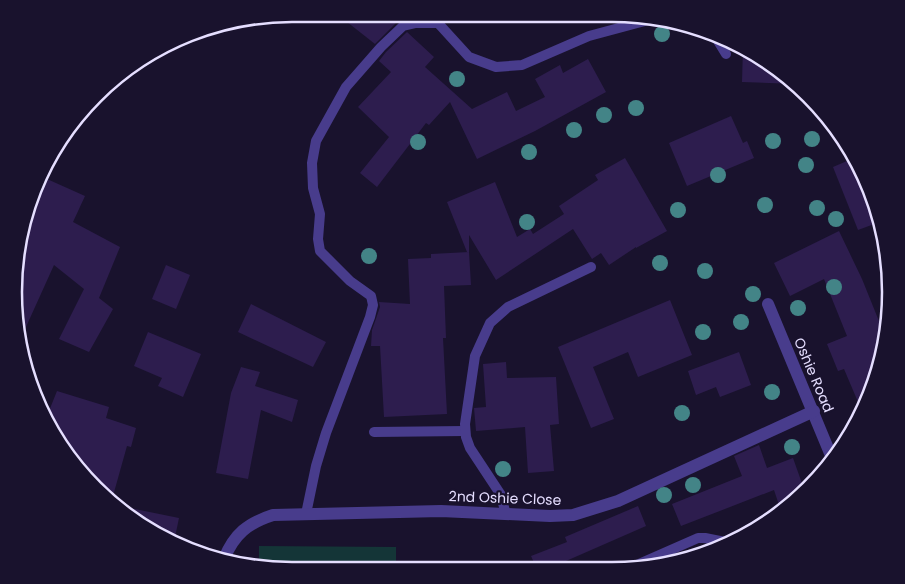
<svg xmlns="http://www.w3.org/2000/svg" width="905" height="584" font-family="Poppins,sans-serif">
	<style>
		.green { fill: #143537 }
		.building { fill: #2d1d4e }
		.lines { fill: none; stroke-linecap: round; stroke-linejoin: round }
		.lane { stroke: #483c8c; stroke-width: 10 }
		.street { stroke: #483c8c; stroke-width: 12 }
		.tree { fill: #438487 }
		.labels { text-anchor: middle; stroke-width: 4.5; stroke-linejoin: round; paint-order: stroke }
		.street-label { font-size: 14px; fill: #e5deff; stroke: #19122d }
		.rim { fill: none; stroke: #e5deff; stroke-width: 2.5 }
	</style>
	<rect width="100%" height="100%" fill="#19122d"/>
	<polygon class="green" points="259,546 396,547 396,569 259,568"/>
	<g class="building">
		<polygon points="337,14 387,14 396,23 375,44"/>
		<polygon points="407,32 434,57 425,67 472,109 507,92 516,111 545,97 535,79 560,65 563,73 588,59 606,92 535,131 477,159 450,102 429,125 426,123 377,187 360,173 389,137 358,107 391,72 379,61 386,52"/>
		<polygon points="743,47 796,83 797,84 742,82"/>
		<polygon points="731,116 743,143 747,141 754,158 687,186 669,143"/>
		<polygon points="625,158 667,231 636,248 636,247 609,265 601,253 592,259 573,229 496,280 469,235 469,252 467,252 447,202 495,182 517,237 530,229 533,234 564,214 559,206 598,180 595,175"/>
		<polygon points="854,158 862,169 877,223 858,230 833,167"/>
		<polygon points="47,179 85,196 73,222 120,247 99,298 113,309 89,352 59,339 84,289 54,265 21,338 14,274 23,233"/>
		<polygon points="839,231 862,279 883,331 877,381 861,409 844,369 838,371 827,344 847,336 824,279 790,296 774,263"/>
		<polygon points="469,252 471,285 444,286 446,338 443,338 447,414 384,417 380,346 371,346 372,330 380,307 379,302 410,304 408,259 431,258 431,254"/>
		<polygon points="166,265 190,275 176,309 152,299"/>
		<polygon points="670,300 692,355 638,377 628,352 593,367 614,419 591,428 558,347"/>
		<polygon points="251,304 326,342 313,367 238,332"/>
		<polygon points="148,332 201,354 183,397 158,386 162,378 134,366"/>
		<polygon points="739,352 751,385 720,397 716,387 696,395 688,371"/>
		<polygon points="506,362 507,378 556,377 559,424 550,425 554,471 528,473 525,427 476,431 474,408 486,407 483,364"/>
		<polygon points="241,367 260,372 255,386 298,400 292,422 261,410 248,479 216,473 231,393"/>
		<polygon points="57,391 109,407 106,418 136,428 131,447 127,446 111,503 60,446 47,416"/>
		<polygon points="759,445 767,468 793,458 804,489 780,508 774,490 681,526 672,504 742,476 734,456"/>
		<polygon points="120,506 179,518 174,542 119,508"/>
		<polygon points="638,506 646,526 566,561 569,569 537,569 531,556 567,542 565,537"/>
	</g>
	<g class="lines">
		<g class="lane">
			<polyline points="715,36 726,54"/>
			<polyline points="374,432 465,431"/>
			<polyline points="306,514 316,466 326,433 370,317 373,305 371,296 350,281 320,251 318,239 320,214 313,188 312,163 316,141 346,87 381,47 403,26 416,23 438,23 469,57 496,67 522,65 589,36 656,18"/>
			<polyline points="506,515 501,495 470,448 466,437 465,424 475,356 490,323 508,307 591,267"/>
			<polyline points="732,543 738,536 750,531"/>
			<polyline points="630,570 632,567 698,538 705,538 730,543"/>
		</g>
		<g class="street">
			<polyline points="768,304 832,458"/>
			<path d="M 224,559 C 234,534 248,523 273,515 L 441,511 L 550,516 L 573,515 L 618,501 L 814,411"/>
		</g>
	</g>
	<g class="tree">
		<circle cx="662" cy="34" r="8"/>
		<circle cx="457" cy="79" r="8"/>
		<circle cx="636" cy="108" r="8"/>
		<circle cx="604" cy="115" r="8"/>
		<circle cx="574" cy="130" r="8"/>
		<circle cx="812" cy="139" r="8"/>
		<circle cx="773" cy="141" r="8"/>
		<circle cx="418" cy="142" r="8"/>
		<circle cx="529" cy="152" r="8"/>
		<circle cx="806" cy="165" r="8"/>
		<circle cx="718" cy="175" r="8"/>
		<circle cx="765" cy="205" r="8"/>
		<circle cx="817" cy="208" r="8"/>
		<circle cx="678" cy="210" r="8"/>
		<circle cx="836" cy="219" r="8"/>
		<circle cx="527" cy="222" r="8"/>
		<circle cx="369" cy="256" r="8"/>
		<circle cx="660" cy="263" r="8"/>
		<circle cx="705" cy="271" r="8"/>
		<circle cx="834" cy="287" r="8"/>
		<circle cx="753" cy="294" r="8"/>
		<circle cx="798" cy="308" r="8"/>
		<circle cx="741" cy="322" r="8"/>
		<circle cx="703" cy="332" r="8"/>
		<circle cx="772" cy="392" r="8"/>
		<circle cx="682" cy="413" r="8"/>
		<circle cx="792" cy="447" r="8"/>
		<circle cx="503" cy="469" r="8"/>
		<circle cx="693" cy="485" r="8"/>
		<circle cx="664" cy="495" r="8"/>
	</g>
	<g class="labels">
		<g class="street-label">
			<text transform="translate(814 375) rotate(67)" y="5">Oshie Road</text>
			<text transform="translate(505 498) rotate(2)" y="5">2nd Oshie Close</text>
		</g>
	</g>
	<path d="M0 0H905V584H0ZM292 22H612A270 270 0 0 1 882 292V292A270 270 0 0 1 612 562H292A270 270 0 0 1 22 292V292A270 270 0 0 1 292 22Z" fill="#19122d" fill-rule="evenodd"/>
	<path class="rim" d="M292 22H612A270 270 0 0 1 882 292V292A270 270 0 0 1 612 562H292A270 270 0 0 1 22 292V292A270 270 0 0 1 292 22Z"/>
</svg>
